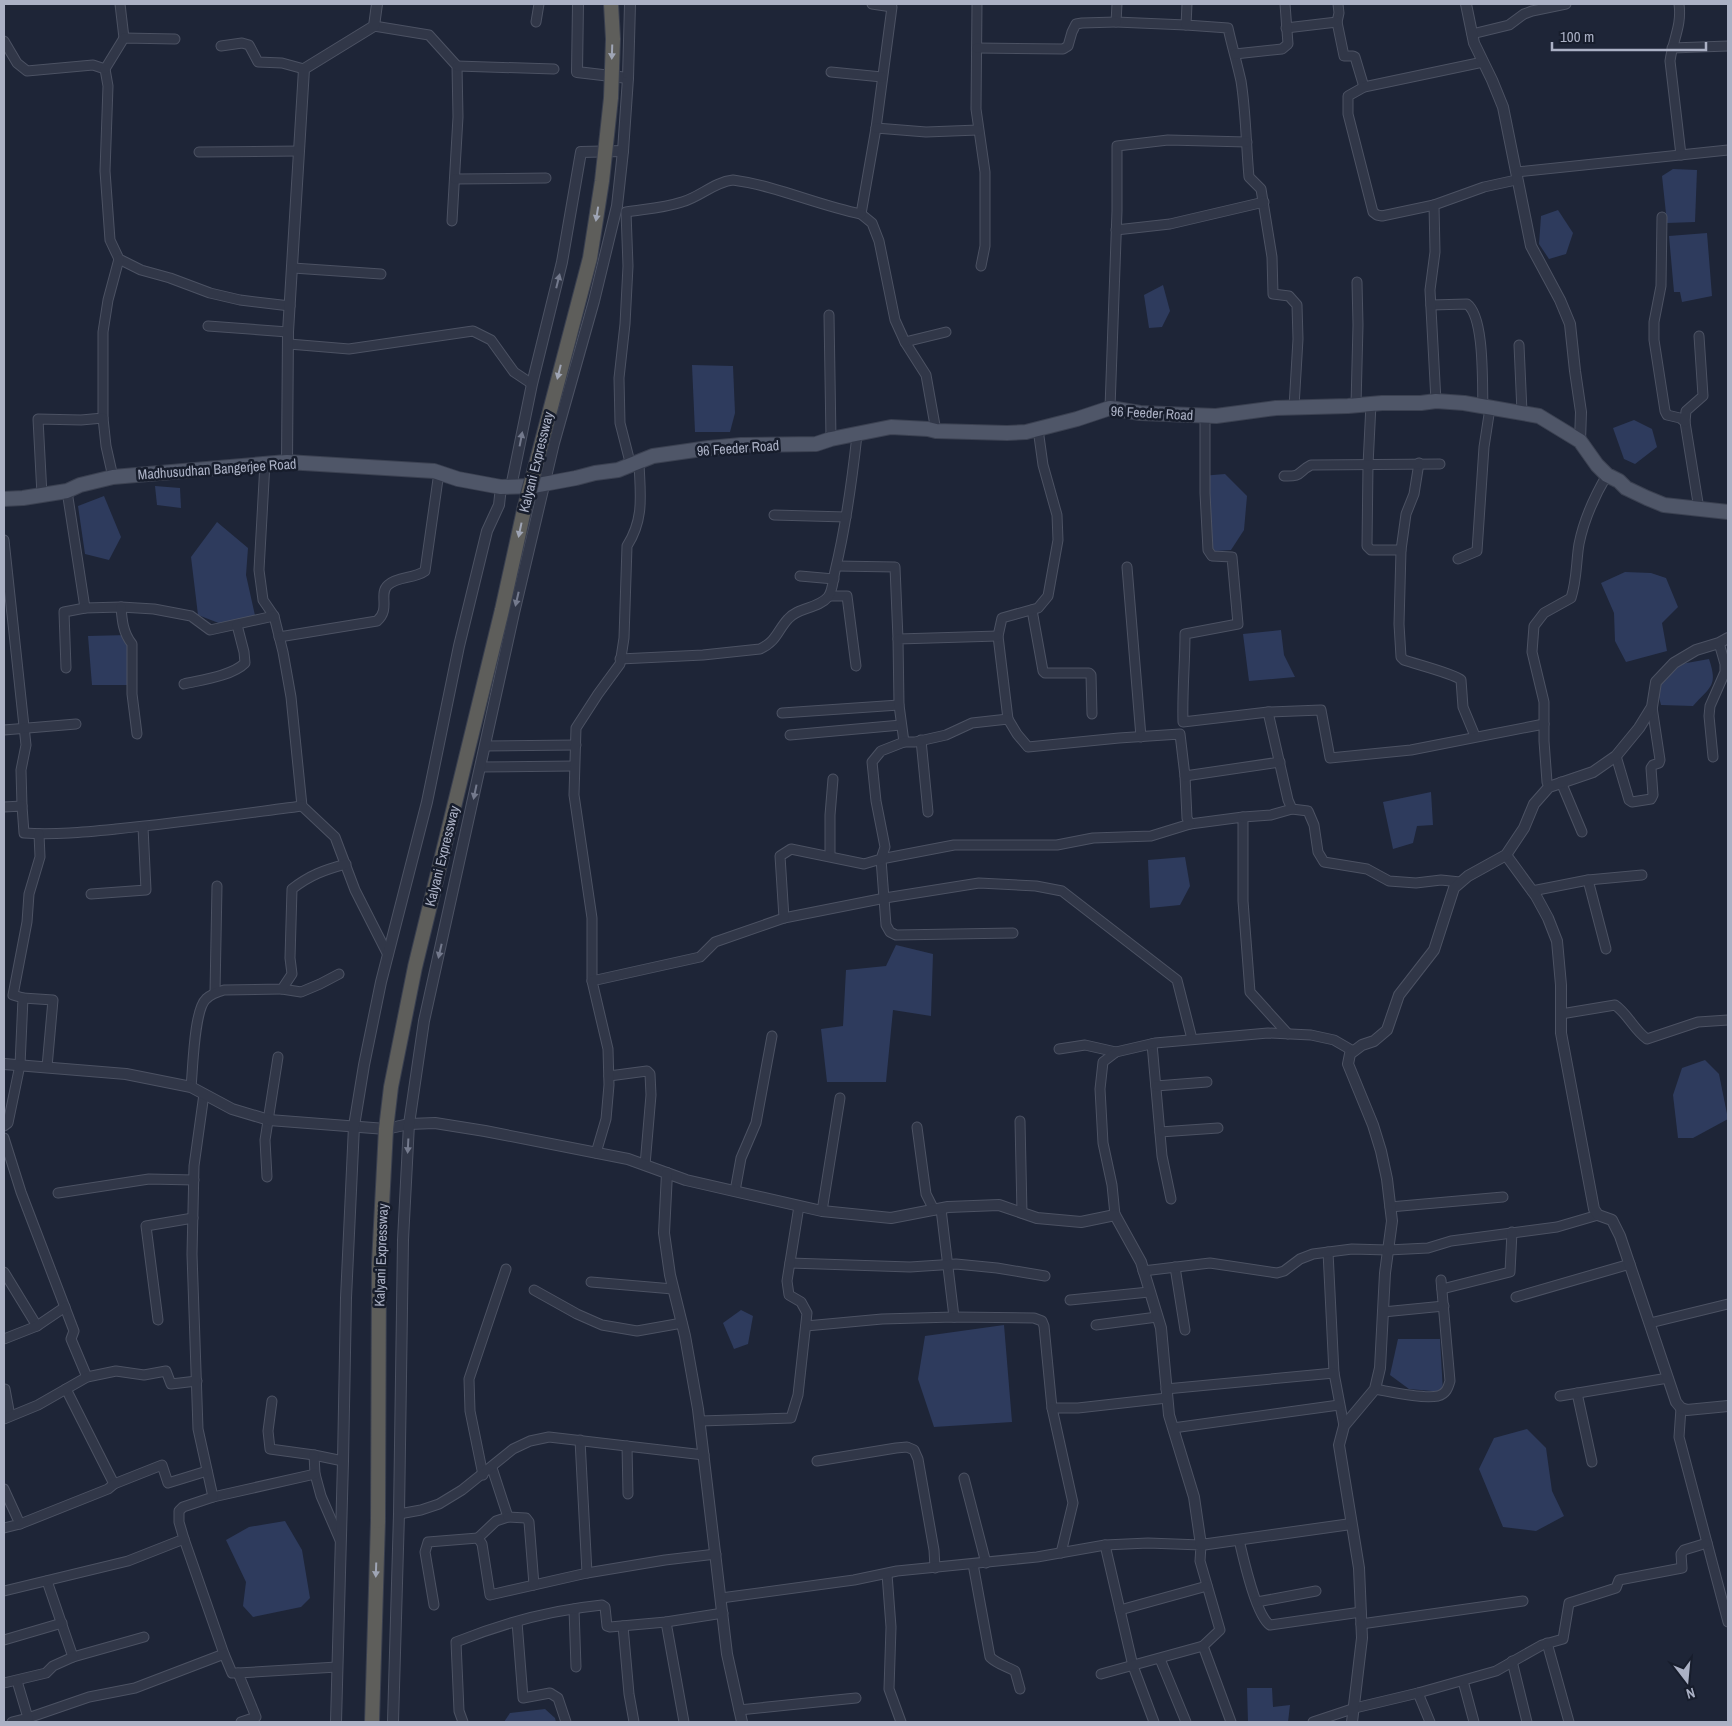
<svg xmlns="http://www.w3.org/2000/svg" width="1732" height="1726" font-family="'Archivo Narrow',sans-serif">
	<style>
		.water { fill: #2e3b5d }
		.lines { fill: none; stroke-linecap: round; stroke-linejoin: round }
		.minor-casing { stroke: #4c5263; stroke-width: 11 }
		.tertiary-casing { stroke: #4c5263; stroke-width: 12 }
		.primary-casing { stroke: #3b4151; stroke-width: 16 }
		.trunk-casing { stroke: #393f4f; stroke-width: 16 }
		.minor { stroke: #313748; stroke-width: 9 }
		.tertiary { stroke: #313748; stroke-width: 10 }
		.primary { stroke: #4f5668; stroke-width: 14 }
		.trunk { stroke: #5e5e5b; stroke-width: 14 }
		.trunk-bridge-casing { stroke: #393f4f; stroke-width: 16; stroke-linecap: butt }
		.trunk-bridge { stroke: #5e5e5b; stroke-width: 14 }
		.oneway { fill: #9fa5b5 }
		.oneway2 { fill: #747a8d }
		.labels { text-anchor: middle; stroke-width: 5; stroke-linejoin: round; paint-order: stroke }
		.street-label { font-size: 14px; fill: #abb1c5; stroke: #171d2c }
	</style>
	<rect width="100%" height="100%" fill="#1e2537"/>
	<g class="water">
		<polygon points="1673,169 1697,170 1695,222 1667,223 1662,176"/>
		<polygon points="1558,210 1573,233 1566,254 1549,259 1539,244 1541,216"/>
		<polygon points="1707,233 1712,296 1682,302 1680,292 1674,292 1669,236"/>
		<polygon points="1163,285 1170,311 1162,327 1149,328 1144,295"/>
		<polygon points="692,365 733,366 735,413 730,432 695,432"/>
		<polygon points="1634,420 1652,429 1657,447 1635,464 1624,459 1613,428"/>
		<polygon points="1225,474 1247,496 1244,530 1231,550 1215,551 1209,543 1201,476"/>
		<polygon points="155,486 180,488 181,508 157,505"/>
		<polygon points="104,496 121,537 109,560 85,554 78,506"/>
		<polygon points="217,522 248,548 246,575 256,620 229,627 198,615 191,557"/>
		<polygon points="1625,572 1651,573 1666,578 1678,607 1662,623 1667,651 1626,662 1615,641 1614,613 1601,583"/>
		<polygon points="1281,630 1284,655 1295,677 1249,681 1243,634"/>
		<polygon points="128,635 131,685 92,685 88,636"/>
		<path d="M 1709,659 C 1718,686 1711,686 1693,706 L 1661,705 L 1658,693 L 1663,679 L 1681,664 Z"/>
		<polygon points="1431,792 1433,825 1417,826 1413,843 1393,849 1383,802"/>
		<polygon points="1185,857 1190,886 1180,905 1150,908 1148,860"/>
		<polygon points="896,945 933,954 931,1016 893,1010 886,1082 827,1082 821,1029 843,1026 846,970 886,966"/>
		<polygon points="1705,1060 1719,1074 1728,1119 1693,1138 1678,1138 1673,1095 1682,1068"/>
		<polygon points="741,1310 753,1316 748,1344 734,1349 723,1323"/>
		<polygon points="1004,1325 1012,1422 934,1427 918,1379 925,1336"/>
		<polygon points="1398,1339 1440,1339 1443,1392 1409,1389 1390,1375"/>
		<polygon points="1527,1429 1546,1448 1552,1491 1564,1516 1536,1531 1503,1527 1479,1469 1494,1438"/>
		<polygon points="285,1521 302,1550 310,1598 301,1607 253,1617 243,1606 246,1582 226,1540 249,1527"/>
		<polygon points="1247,1688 1272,1688 1273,1707 1290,1705 1288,1722 1248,1722"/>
		<polygon points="545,1709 555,1718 556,1722 504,1722 510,1713"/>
	</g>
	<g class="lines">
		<defs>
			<g id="minor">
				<polyline points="120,4 124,38"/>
				<polyline points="872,4 892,7 876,128 861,214 872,223 879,241 895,320 905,342 926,375 936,431"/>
				<polyline points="977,4 976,109 985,172 985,246 981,266"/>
				<polyline points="1117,4 1116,22 1186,25"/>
				<path d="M 1187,4 L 1186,25 L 1228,28 C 1232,46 1237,63 1241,81 C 1246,112 1246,145 1249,177 L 1261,189 L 1272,257 L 1273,294 L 1289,296 L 1297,305 L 1298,339 L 1294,407"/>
				<path d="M 1679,4 C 1682,26 1673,39 1670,61 L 1681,155"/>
				<polyline points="536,22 539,4"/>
				<polyline points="1337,22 1339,13 1338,4"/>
				<polyline points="374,26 429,35 457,66 458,117 452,221"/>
				<polyline points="1286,28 1337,22 1344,56 1353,56 1355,57 1364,87"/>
				<polyline points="1472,34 1509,25 1524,14 1532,11 1566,4"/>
				<polyline points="4,41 17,63 27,71 93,65 105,69 108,86 105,171 110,240 119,259 141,270 170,278 210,293 240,300 290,306"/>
				<polyline points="221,46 242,43 249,45 258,62 282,63 304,69"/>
				<polyline points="977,48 1063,49 1068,46 1072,32 1076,24 1082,23 1116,22"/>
				<polyline points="1672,48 1728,46"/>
				<polyline points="1235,54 1282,49 1288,44 1285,4"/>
				<polyline points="457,66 554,69"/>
				<polyline points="105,69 124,38 175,39"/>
				<polyline points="831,72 882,77"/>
				<polyline points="876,128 926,132 978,130"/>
				<polyline points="199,152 299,151"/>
				<polyline points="1517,172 1728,150"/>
				<polyline points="455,179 546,178"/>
				<polyline points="1434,205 1382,216 1377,215 1373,212 1348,114 1348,96 1364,87 1483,62"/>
				<polyline points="1662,217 1661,286 1654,322 1654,340 1665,411 1667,415 1680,418 1685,422 1699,509"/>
				<polyline points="1116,230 1170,224 1264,202"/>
				<polyline points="293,268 381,274"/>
				<path d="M 1431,305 L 1467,304 C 1485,317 1482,386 1483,408"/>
				<polyline points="829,315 831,439"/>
				<polyline points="208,326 288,332"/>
				<polyline points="905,342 946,332"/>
				<polyline points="289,344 349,349 473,331 491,340 514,372 532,384"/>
				<polyline points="1519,345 1522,412"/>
				<polyline points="1436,401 1430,290 1435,252 1434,205 1484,187 1516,180"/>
				<polyline points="1371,404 1368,465 1367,546 1371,550 1401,550"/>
				<polyline points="1356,405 1358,325 1357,282"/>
				<polyline points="1110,408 1117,211 1117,146 1168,140 1247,142"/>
				<path d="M 1205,416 L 1205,493 L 1208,550 L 1212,556 L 1232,557 L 1238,624 L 1185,634 C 1185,664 1182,693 1183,722 L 1268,712 L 1288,800 L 1292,809 L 1308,811 L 1314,825 L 1318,852 L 1324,862 L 1367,869 L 1389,881 L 1416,883 L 1441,880 L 1460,882"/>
				<polyline points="103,418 103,332 108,300 119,259"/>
				<polyline points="1685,422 1686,411 1703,396 1699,336"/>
				<polyline points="265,463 259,570 263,600 274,616 283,652 291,697 302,806 335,837 355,890 388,955"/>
				<path d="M 1419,463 L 1414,494 L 1406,514 L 1401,550 L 1399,624 L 1401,657 L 1404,660 C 1415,664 1455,674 1461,680 L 1463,707 L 1475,736"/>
				<path d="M 631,466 L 620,423 L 619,378 L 625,324 L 628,266 L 626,212 C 645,209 664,208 682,202 C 700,197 714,182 733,180 C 777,186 817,205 861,214"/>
				<path d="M 1284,476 C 1303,477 1297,472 1311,465 L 1440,464"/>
				<polyline points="67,491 85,608 121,607 154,609 191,616 210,630 274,616"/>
				<polyline points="42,495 38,419 81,420 103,418 106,446 113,477"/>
				<polyline points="774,515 846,517"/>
				<polyline points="4,540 26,745 21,770 22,806"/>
				<polyline points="1458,559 1477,551 1484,447 1490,408"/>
				<polyline points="837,566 895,567 898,639"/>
				<polyline points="1127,567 1141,737"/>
				<polyline points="800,576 834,579"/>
				<polyline points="830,596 847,596 856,666"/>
				<path d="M 121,607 C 122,620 123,633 132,644 L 132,694 L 137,734"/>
				<polyline points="1032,610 1043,671 1045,673 1089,673 1091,675 1092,714"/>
				<path d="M 279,637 L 377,621 C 391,609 378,594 388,585 C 398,576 414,579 425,571 L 439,472"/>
				<path d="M 620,659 L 703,655 L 760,649 C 777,641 777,631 788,619 C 798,607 818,609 828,597 C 833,591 833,579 835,571 C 846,526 852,481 857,435"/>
				<polyline points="66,668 64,612 85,608"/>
				<path d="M 184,684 C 201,680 232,676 245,663 L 244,652 L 237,625"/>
				<polyline points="1268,712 1321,710 1330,758 1411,750 1544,724"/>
				<polyline points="782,713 899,705"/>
				<polyline points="1008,719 998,636 1002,618 1038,608 1048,596 1058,540 1057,515 1043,465 1038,429"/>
				<polyline points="4,730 76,724"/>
				<polyline points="790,735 901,725"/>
				<polyline points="921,740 928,812"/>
				<polyline points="904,742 899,705 898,639 998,636"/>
				<polyline points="485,746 576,745"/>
				<polyline points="1616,756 1629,800 1632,802 1651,799 1653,795 1651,768 1653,765 1659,763 1660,760 1652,707"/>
				<polyline points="1713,757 1709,716 1710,706 1725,672 1725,664 1719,643"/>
				<polyline points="481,767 574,766"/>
				<polyline points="1185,776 1187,818 1190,824 1243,817 1243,901 1250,992 1288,1034"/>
				<polyline points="1561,782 1582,832"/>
				<path d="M 1549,787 L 1547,782 L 1544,741 L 1544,702 L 1532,652 L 1534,626 L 1544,613 L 1571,598 C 1577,580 1576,562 1579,544 C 1584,519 1594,497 1607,475"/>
				<path d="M 4,807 L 22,806 L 24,833 C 55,835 85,832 116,829 C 178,823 240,814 302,806"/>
				<polyline points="1243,817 1271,815 1292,809"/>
				<polyline points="830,856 830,815 833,779"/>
				<polyline points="1588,880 1606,949"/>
				<polyline points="1532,891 1588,880 1642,875"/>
				<polyline points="91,894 146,890 143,827"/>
				<polyline points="784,918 885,898 979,883 1036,886 1062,891 1177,980 1192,1039"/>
				<polyline points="1013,933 896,935 890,932 886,925 881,859 954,845 1057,845 1093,838 1151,836 1190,824"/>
				<path d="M 592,981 L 592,918 L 574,795 L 576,728 L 598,694 L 620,664 L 624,638 L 627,546 C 645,518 640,493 639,462"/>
				<polyline points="282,989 301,992 320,984 339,974"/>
				<polyline points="215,992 217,886"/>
				<polyline points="23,998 53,1000 47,1067"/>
				<path d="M 1561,1014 L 1615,1005 C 1628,1014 1634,1030 1647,1039 L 1698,1022 L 1728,1020"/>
				<polyline points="1152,1044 1162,1156 1171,1199"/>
				<polyline points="1059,1049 1085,1045 1116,1052"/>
				<polyline points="609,1076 647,1071 650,1074 651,1095 645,1165"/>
				<polyline points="1156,1086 1207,1082"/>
				<path d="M 191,1087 C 193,1068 194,1010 206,999 C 211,994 217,992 224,990 L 282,989 L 292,974 L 290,958 L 292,889 C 310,875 324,870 346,864"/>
				<polyline points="1020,1121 1022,1213"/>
				<polyline points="4,1126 8,1123 20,1065 23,998 13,995 27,922 29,894 40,857 39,834"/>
				<polyline points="917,1127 926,1194 934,1210"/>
				<polyline points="1160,1132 1218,1128"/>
				<polyline points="4,1138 21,1192 74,1331 71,1339 87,1377"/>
				<polyline points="596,1153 606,1119 609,1085 608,1049 592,981 700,957 715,942 784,918 780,856 791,849 864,864 881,859 885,847 876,801 872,762 881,751 904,742 915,742 946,735 972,723 1008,719 1017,734 1028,747 1119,738 1180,734 1185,776 1280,762"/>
				<polyline points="267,1177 265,1140 278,1057"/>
				<polyline points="735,1191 741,1158 756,1123 772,1036"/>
				<polyline points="58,1193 149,1179 194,1180"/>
				<polyline points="1390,1207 1503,1197"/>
				<polyline points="941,1209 954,1317"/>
				<polyline points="822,1211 840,1098"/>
				<polyline points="1115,1215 1112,1185 1103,1143 1100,1089 1103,1062 1116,1052 1155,1043 1268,1033 1311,1035 1334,1040 1353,1051"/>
				<polyline points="1328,1252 1334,1373"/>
				<polyline points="790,1263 910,1267 956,1264 997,1268 1045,1276"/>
				<polyline points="1175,1267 1185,1330"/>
				<polyline points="1143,1271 1210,1263 1277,1273 1284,1271 1300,1259 1313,1254 1352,1249 1388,1250 1428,1248 1451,1241 1557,1227 1598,1215"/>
				<polyline points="4,1272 37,1326"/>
				<polyline points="591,1282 673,1289"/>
				<polyline points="1442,1289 1510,1272 1512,1232"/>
				<polyline points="534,1290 577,1314 602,1325 637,1331 682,1323"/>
				<polyline points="1516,1297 1630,1264"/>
				<polyline points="1070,1300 1149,1292"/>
				<polyline points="1383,1312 1444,1306"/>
				<polyline points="158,1320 146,1226 193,1218"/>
				<polyline points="1650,1323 1728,1304"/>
				<polyline points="1096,1325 1157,1317"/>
				<polyline points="806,1326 882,1319 954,1317 1034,1318 1042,1321 1044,1326 1052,1408 1078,1408 1167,1398"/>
				<polyline points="4,1339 37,1326 65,1307"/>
				<polyline points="66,1389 114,1484"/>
				<polyline points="1166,1389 1334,1373 1344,1426"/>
				<path d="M 1375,1389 C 1392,1392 1422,1399 1438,1396 C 1446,1394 1448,1388 1450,1381 L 1441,1280"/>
				<polyline points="4,1390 5,1389 10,1416"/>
				<polyline points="1577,1393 1592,1462"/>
				<polyline points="1560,1396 1668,1378"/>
				<polyline points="272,1401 268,1431 270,1449 314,1455 343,1461"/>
				<polyline points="1052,1408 1073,1503 1061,1553"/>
				<polyline points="1681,1408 1679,1437 1728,1622"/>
				<polyline points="4,1419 38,1405 87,1377 116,1371 144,1375 166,1371 171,1384 197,1381"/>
				<polyline points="700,1421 791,1418 798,1395 807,1313 801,1302 789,1295 787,1281 799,1206"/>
				<polyline points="1173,1428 1339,1405"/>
				<polyline points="580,1440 587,1573"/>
				<polyline points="627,1446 628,1494"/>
				<polyline points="314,1455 315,1474 321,1496 340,1540"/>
				<polyline points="817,1461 896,1448 907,1447 914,1450 918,1459 934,1550 935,1568"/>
				<polyline points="492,1468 508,1517 496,1521 478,1538 482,1544 490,1595 587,1573 665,1560 716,1554"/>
				<polyline points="483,1475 470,1411 469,1379 506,1269"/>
				<polyline points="964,1478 986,1563"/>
				<polyline points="4,1489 20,1524 4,1528"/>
				<polyline points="213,1497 315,1474"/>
				<polyline points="399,1514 421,1510 439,1504 462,1490 513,1449 530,1441 549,1437 704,1455"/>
				<polyline points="508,1517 526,1518 529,1522 534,1585"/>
				<polyline points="20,1524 108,1489 114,1484 162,1465 168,1483 207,1471"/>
				<polyline points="184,1539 224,1654"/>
				<path d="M 1239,1540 C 1243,1557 1256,1616 1270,1625 L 1361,1612"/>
				<polyline points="1105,1545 1133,1666 1154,1722"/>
				<path d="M 973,1564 L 990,1657 C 997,1664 1006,1666 1015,1671 L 1020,1689"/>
				<polyline points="887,1574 891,1627 889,1689 901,1722"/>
				<polyline points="47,1581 73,1657 144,1637"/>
				<polyline points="4,1591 128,1561 184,1539 179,1522 179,1511 183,1507 213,1497 198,1429 192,1254 194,1166 204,1094"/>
				<polyline points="721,1598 854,1580 897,1571 1037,1557 1105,1545 1148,1543 1201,1545 1200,1561 1220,1630 1203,1646 1231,1722"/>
				<polyline points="1257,1602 1316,1591"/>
				<polyline points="434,1605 425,1552 428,1542 478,1538"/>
				<polyline points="574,1609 576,1667"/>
				<polyline points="1120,1610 1207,1586"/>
				<polyline points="517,1622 523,1698 550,1693 558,1698 566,1722"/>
				<polyline points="666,1622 684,1722"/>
				<polyline points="1361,1624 1523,1601"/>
				<polyline points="623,1626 629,1694 634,1722"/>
				<polyline points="4,1640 62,1623"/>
				<polyline points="1547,1643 1569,1722"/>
				<polyline points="1160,1659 1186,1722"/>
				<polyline points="1512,1661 1527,1722"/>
				<polyline points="1101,1674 1203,1646"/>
				<polyline points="1463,1681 1474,1722"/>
				<polyline points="4,1683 46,1673 53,1666 73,1657"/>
				<polyline points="1418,1693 1430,1722"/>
				<polyline points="739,1710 856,1698"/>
				<polyline points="28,1718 89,1697 135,1688 224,1654 232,1673 238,1673"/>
				<polyline points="12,1722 28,1718 17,1681"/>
				<polyline points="241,1722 256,1717 238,1673 337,1667"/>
				<path d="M 463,1722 L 459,1711 L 456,1642 C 503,1623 552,1610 602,1605 L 605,1607 L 607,1626 L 610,1627 L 666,1622 L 723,1613"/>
				<polyline points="1313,1722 1355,1708 1418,1693 1496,1671 1542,1645 1563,1639 1569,1603 1616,1588 1619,1580 1682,1568 1681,1554 1684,1550 1707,1543"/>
			</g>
			<g id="tertiary">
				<polyline points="578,4 577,72 628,78"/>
				<polyline points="1466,4 1474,43 1492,80 1503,107 1531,246 1560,300 1570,324 1575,371 1581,412 1580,441"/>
				<polyline points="287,462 288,332 304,69 374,26 377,4"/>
				<polyline points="511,487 532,384 562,262 581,152 623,151"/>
				<polyline points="1506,855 1536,896 1548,918 1557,941 1561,985 1561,1033 1594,1209 1598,1215 1612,1220 1620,1236 1676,1402 1681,1408 1687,1410 1728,1406"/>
				<polyline points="4,1064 126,1074 191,1087 232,1109 269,1120 386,1129 409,1124 435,1123 485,1131 628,1159 686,1180 822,1211 891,1218 948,1207 999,1205 1037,1218 1081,1222 1115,1215 1141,1262 1161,1328 1169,1415 1194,1497 1201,1545 1351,1524"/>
				<polyline points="667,1173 664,1233 670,1275 685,1336 698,1409 727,1654 742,1722"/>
				<polyline points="336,1722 343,1461 346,1298 354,1126 364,1065 381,982 427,802 459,646 487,531 499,505 501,487"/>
				<polyline points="393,1722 399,1514 403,1240 409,1124 424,1021 514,613 554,443 594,301 617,206 623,151 628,78 630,4"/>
				<polyline points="1352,1722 1362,1638 1359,1568 1339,1445 1344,1426 1375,1389 1380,1368 1385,1273 1392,1221 1387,1179 1381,1151 1373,1125 1348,1064 1350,1054 1362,1045 1374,1041 1387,1030 1399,995 1434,950 1454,888 1468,876 1506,855 1524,828 1534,804 1549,787 1593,772 1616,756 1639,728 1652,707 1656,682 1674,663 1696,650 1719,643 1728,638"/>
			</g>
			<polyline id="primary" points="4,499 23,498 67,491 80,485 113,477 287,462 434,471 458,479 501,487 533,486 576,478 595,473 618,470 653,456 709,448 741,445 816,444 831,439 891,427 928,429 936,431 1007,433 1026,432 1077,419 1110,408 1140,413 1216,416 1276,408 1348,406 1382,403 1421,403 1436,401 1464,403 1539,416 1580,441 1597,465 1607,475 1619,481 1626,488 1647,498 1664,505 1728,512"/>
			<polyline id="trunk" points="372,1722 378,1521"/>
		</defs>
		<use href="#minor" class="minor-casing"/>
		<use href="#tertiary" class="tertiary-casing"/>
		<use href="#primary" class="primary-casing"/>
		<use href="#trunk" class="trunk-casing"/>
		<use href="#minor" class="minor"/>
		<use href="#tertiary" class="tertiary"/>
		<use href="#primary" class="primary"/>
		<use href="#trunk" class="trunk"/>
		<defs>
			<polyline id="trunk-bridge" points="378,1521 379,1263 386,1129 391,1087 415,967 502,610 524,510 590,258 602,181 611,98 613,39 611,4"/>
		</defs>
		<use href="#trunk-bridge" class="trunk-bridge-casing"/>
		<use href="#trunk-bridge" class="trunk-bridge"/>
	</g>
	<defs><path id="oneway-solid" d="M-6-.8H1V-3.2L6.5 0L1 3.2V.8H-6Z" transform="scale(1.25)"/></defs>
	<g class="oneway">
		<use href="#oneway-solid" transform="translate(612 52) rotate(92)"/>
		<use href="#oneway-solid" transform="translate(597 214) rotate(99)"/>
		<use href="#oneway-solid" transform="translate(559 372) rotate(104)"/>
		<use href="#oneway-solid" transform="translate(520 530) rotate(102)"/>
		<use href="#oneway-solid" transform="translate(376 1570) rotate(92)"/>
	</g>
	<g class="oneway2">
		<use href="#oneway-solid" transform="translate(558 281) rotate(-76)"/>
		<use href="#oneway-solid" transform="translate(521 439) rotate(-79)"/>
		<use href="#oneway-solid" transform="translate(517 599) rotate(103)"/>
		<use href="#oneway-solid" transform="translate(475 792) rotate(102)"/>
		<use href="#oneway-solid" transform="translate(440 951) rotate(103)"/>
		<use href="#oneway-solid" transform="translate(408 1146) rotate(93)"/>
	</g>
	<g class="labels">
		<g class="street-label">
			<text transform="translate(1152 413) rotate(3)" y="5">96 Feeder Road</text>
			<text transform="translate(738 448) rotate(-4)" y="5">96 Feeder Road</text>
			<text transform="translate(536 462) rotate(-76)" y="5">Kalyani Expressway</text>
			<text transform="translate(217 469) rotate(-4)" y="5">Madhusudhan Bangerjee Road</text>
			<text transform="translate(442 856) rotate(-76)" y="5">Kalyani Expressway</text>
			<text transform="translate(381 1255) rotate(-88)" y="5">Kalyani Expressway</text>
		</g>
	</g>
	<rect width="1732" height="1726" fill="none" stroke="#abb1c5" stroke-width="10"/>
	<g transform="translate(1687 1681) rotate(164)" stroke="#171d2c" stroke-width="4" paint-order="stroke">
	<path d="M0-4L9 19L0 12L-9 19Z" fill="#abb1c5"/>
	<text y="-8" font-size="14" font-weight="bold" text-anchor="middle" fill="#abb1c5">N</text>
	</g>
	<path d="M1552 42v8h154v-8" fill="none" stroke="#abb1c5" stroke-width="2.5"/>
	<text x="1560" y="42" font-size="15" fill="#abb1c5" stroke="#171d2c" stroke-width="4" paint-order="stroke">100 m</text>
</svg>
